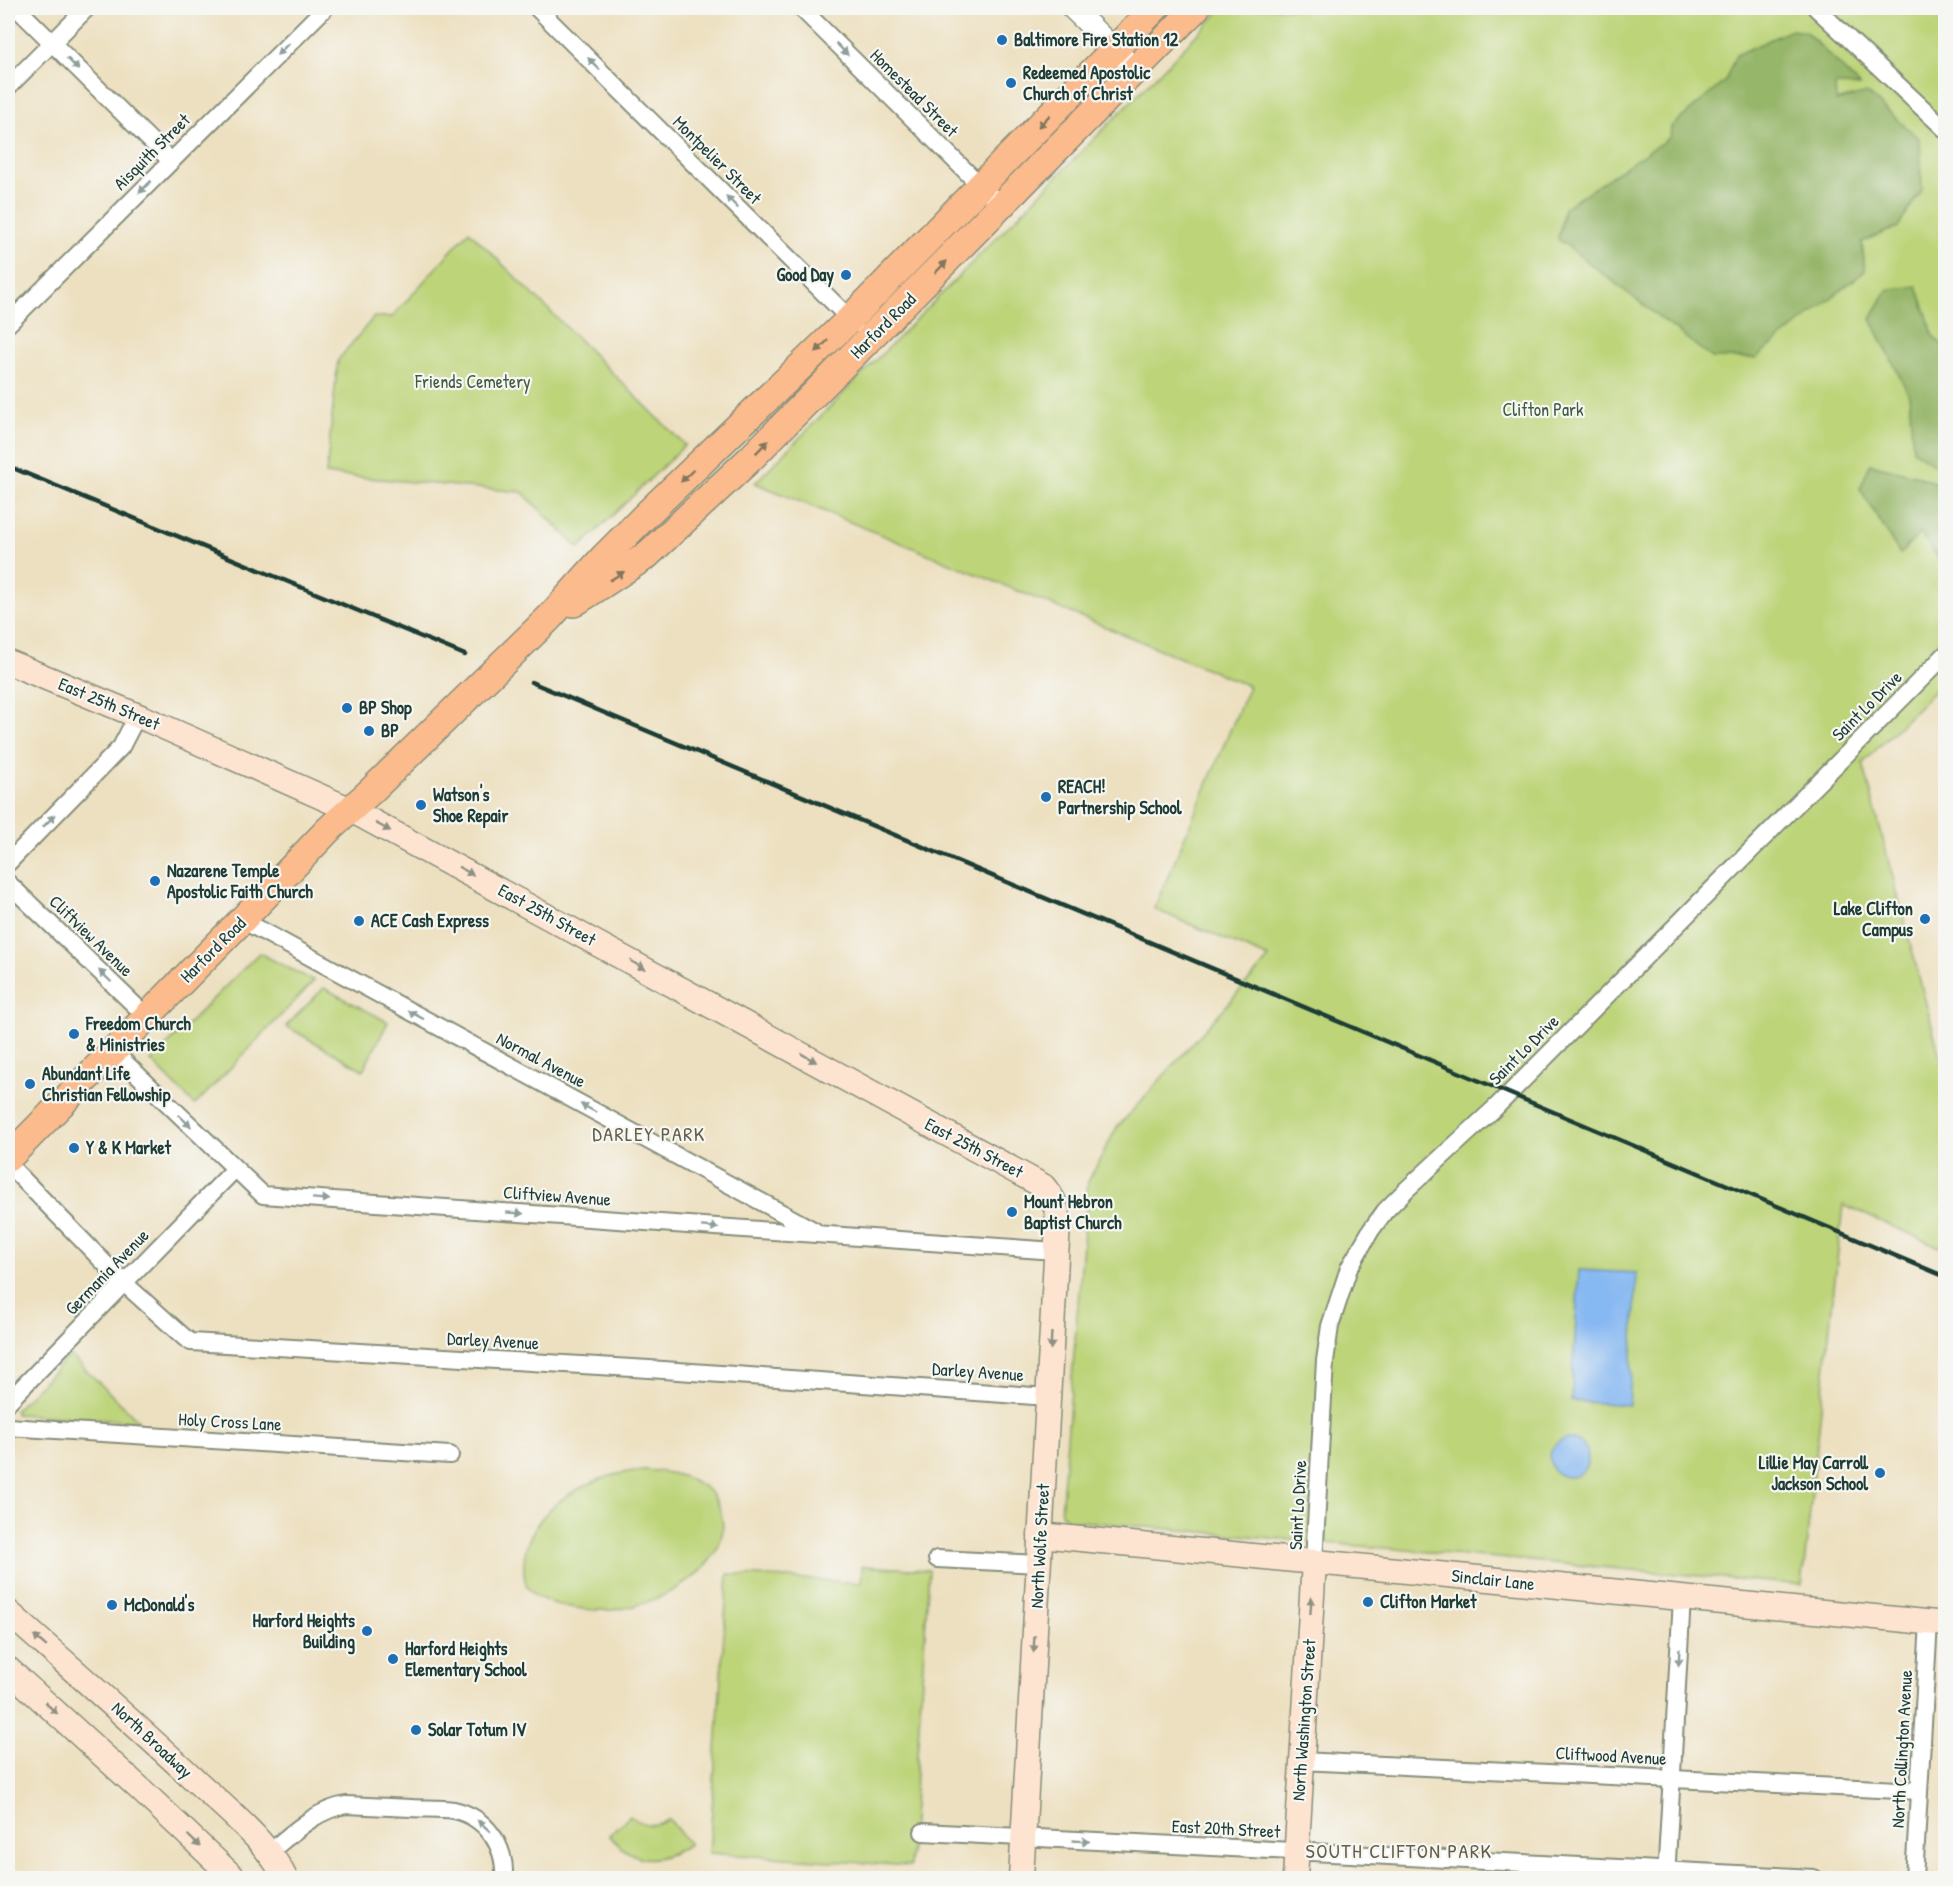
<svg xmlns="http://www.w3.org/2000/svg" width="1953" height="1886" font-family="'Patrick Hand',sans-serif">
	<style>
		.green { fill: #bdd479; stroke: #6e8856; stroke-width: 1.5 }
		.forest { fill: #96b669; stroke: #5a7a4e; stroke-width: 1.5 }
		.water { fill: #86b8f2; stroke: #527a93; stroke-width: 1.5 }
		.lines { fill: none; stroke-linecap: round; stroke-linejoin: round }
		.minor-casing { stroke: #868e7a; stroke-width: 20 }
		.tertiary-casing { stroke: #868e7a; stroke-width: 24 }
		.secondary-casing { stroke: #868e7a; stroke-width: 27 }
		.primary-casing { stroke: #868e7a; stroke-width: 30 }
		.minor { stroke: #fff; stroke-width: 16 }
		.tertiary { stroke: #fff; stroke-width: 21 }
		.secondary { stroke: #fde4d1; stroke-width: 24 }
		.primary { stroke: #fbbb8d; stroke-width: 27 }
		.rail { stroke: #1f3d34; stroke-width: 4.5 }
		.oneway { fill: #8f9e9a }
		.oneway2 { fill: #82765c }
		.oneway3 { fill: #8e9082 }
		.poi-dot { fill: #1f6fb2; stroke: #f6f6f2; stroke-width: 2 }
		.labels { text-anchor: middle; stroke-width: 4.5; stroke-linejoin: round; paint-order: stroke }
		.poi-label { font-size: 18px; font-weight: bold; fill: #1f3d34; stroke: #f6f6f2; text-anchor: start }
		.street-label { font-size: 18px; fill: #1f3d34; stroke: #f6f6f2 }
		.park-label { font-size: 18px; fill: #3f5b42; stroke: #f6f6f2 }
		.neighbourhood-label { font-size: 20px; letter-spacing: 1.5px; fill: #655e48; stroke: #f6f6f2 }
	</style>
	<rect width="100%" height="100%" fill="#f6f6f2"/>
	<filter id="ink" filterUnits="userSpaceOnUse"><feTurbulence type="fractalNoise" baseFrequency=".0167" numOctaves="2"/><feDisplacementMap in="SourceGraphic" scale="12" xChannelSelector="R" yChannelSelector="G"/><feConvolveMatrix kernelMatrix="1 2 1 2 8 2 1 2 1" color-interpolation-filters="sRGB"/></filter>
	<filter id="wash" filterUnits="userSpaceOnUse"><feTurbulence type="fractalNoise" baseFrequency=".008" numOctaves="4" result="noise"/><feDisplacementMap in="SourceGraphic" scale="24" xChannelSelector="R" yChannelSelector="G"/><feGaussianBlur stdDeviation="1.35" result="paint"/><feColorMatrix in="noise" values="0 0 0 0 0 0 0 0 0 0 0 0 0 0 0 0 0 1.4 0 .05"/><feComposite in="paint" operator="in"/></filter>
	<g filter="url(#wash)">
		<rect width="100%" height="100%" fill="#ede0c0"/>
		<g class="green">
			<polygon points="1223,8 1945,8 1945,680 1863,763 1945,1076 1945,1249 1843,1205 1802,1585 1068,1520 1061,1513 1088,1182 1116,1129 1269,958 1154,909 1249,686 755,483"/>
			<polygon points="469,231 685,445 579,548 522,492 326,474 338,360 374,317 392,317"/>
			<polygon points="259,953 314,981 195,1105 151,1061"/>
			<polygon points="324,988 388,1022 363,1070 286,1026"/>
			<polygon points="70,1355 139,1421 138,1422 16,1414 15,1410"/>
			<path d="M 644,1470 C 676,1472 717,1480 722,1518 C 724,1530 722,1541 715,1553 C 696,1583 654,1604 619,1609 C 599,1612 580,1609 560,1605 C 547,1602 527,1595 525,1580 C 514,1513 587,1474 644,1470 Z"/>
			<polygon points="862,1566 929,1570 910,1866 709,1853 728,1574 861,1583"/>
			<path d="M 630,1816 C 643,1825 655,1828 669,1819 L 689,1844 C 657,1865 633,1864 609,1835 Z"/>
		</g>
		<g class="forest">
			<polygon points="1791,30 1806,32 1860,86 1835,85 1836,101 1867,93 1920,139 1922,190 1898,227 1862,242 1865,271 1756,358 1712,358 1558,239 1564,208 1670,137 1671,127 1725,81 1736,55"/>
			<polygon points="1917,286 1934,337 1945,348 1945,472 1913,450 1909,395 1871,319 1887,290"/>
			<polygon points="1870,464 1914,475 1945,486 1945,565 1942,563 1920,533 1900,554 1860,489"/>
		</g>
		<g class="water">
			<polygon points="1579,1270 1637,1273 1629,1405 1571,1401"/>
			<circle cx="1569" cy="1458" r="19"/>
		</g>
	</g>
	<g filter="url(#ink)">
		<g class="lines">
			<defs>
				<g id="minor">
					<polyline points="17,8 171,161"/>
					<polyline points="537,8 855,324"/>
					<polyline points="801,8 1001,206"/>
					<polyline points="1816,8 1946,130"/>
					<polyline points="8,87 87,8"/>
					<polyline points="8,324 325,8"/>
					<polyline points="8,863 121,747 137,716"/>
					<polyline points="8,883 147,1017"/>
					<polyline points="242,920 815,1231"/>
					<polyline points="113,1051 263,1195 1056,1251"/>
					<polyline points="8,1164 124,1283 185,1338 191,1342 649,1369 1048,1397"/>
					<polyline points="8,1402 235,1169"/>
					<polyline points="8,1427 450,1455"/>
					<polyline points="937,1559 1039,1564"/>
					<polyline points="1314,1562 1325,1361 1330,1326 1349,1268 1371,1230 1385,1211 1407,1189 1495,1108 1946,654"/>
					<polyline points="1301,1761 1919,1791"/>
					<polyline points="923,1832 1814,1878"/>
					<path d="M 268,1853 C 292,1834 315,1810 346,1805 C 368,1806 390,1807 411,1808 C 425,1809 440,1808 454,1810 C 486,1817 506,1846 504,1878"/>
					<polyline points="1666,1878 1682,1598"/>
					<polyline points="1914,1878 1929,1622"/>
				</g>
				<polyline id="tertiary" points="1072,8 1135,69"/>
				<g id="secondary">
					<path d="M 8,662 L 148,720 L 351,810 L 1043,1186 C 1053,1198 1058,1207 1058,1223 L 1021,1878"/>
					<polyline points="1040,1535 1946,1624"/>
					<path d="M 8,1612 C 71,1668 134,1723 196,1781 C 225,1808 268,1842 285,1878"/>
					<polyline points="8,1669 139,1788 234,1878"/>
					<polyline points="1295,1878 1314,1562"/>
				</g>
				<g id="primary">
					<polyline points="574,603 646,556 751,458 1196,8"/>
					<polyline points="8,1158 242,920 328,830 372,790 549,618 604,557 649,512 850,319 1155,8"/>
				</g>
			</defs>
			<use href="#minor" class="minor-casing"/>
			<use href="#tertiary" class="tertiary-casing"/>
			<use href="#secondary" class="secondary-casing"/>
			<use href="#primary" class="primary-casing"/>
			<use href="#minor" class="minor"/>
			<use href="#tertiary" class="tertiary"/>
			<use href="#secondary" class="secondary"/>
			<use href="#primary" class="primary"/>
			<g class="rail">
				<polyline points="8,466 465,655"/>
				<polyline points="531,682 1946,1277"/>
			</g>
		</g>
		<defs><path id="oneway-solid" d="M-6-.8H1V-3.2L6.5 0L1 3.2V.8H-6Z" transform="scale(1.5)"/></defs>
		<g class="oneway">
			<use href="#oneway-solid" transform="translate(283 49) rotate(135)"/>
			<use href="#oneway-solid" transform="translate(842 49) rotate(45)"/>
			<use href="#oneway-solid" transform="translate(73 64) rotate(45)"/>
			<use href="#oneway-solid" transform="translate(594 64) rotate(-135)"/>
			<use href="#oneway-solid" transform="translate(145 187) rotate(135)"/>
			<use href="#oneway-solid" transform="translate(732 202) rotate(-135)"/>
			<use href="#oneway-solid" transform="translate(49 821) rotate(-45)"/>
			<use href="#oneway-solid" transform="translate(105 976) rotate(-136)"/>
			<use href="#oneway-solid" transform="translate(416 1015) rotate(-152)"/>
			<use href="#oneway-solid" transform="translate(588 1108) rotate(-152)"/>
			<use href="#oneway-solid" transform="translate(185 1121) rotate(44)"/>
			<use href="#oneway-solid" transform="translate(321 1199) rotate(4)"/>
			<use href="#oneway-solid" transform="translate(515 1213) rotate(4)"/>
			<use href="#oneway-solid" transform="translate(710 1227) rotate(4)"/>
			<use href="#oneway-solid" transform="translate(1679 1657) rotate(93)"/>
			<use href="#oneway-solid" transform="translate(484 1826) rotate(-139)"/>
			<use href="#oneway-solid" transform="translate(1081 1841) rotate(3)"/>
		</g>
		<g class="oneway2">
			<use href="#oneway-solid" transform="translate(1044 121) rotate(134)"/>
			<use href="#oneway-solid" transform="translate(941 267) rotate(-46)"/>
			<use href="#oneway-solid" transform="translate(822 346) rotate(136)"/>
			<use href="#oneway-solid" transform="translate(762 447) rotate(-45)"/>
			<use href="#oneway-solid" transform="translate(687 476) rotate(136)"/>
			<use href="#oneway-solid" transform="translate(617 576) rotate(-32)"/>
		</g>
		<g class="oneway3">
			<use href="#oneway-solid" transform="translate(383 827) rotate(28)"/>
			<use href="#oneway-solid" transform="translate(466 871) rotate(29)"/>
			<use href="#oneway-solid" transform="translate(638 965) rotate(29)"/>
			<use href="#oneway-solid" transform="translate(809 1058) rotate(29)"/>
			<use href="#oneway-solid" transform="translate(1051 1341) rotate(93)"/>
			<use href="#oneway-solid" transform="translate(1311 1605) rotate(-86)"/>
			<use href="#oneway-solid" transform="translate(40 1641) rotate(-139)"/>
			<use href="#oneway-solid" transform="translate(1034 1644) rotate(93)"/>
			<use href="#oneway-solid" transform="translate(51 1708) rotate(42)"/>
			<use href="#oneway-solid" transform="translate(194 1841) rotate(44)"/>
		</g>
	</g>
	<g class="poi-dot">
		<circle cx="1002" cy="40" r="6"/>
		<circle cx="1011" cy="83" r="6"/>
		<circle cx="846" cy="275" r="6"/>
		<circle cx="347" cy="708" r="6"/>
		<circle cx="369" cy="731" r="6"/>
		<circle cx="1046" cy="797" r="6"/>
		<circle cx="421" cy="805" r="6"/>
		<circle cx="155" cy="881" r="6"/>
		<circle cx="1925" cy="919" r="6"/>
		<circle cx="359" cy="921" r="6"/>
		<circle cx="74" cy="1034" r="6"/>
		<circle cx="30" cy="1084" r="6"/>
		<circle cx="74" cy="1148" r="6"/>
		<circle cx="1012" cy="1212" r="6"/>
		<circle cx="1880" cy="1473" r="6"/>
		<circle cx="1368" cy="1602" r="6"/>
		<circle cx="112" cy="1605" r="6"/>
		<circle cx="367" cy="1631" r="6"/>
		<circle cx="393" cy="1659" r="6"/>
		<circle cx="416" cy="1730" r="6"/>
	</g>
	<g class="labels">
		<g class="poi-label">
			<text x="1014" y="46">Baltimore Fire Station 12</text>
			<text x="1023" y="79">Redeemed Apostolic<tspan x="1023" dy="21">Church of Christ</tspan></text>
			<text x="834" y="281" text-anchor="end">Good Day</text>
			<text x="359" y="714">BP Shop</text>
			<text x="381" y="737">BP</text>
			<text x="1058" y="793">REACH!<tspan x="1058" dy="21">Partnership School</tspan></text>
			<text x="433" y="801">Watson's<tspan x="433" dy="21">Shoe Repair</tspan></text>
			<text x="167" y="877">Nazarene Temple<tspan x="167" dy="21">Apostolic Faith Church</tspan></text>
			<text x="1913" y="915" text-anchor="end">Lake Clifton<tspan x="1913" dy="21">Campus</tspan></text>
			<text x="371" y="927">ACE Cash Express</text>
			<text x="86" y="1030">Freedom Church<tspan x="86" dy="21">&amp; Ministries</tspan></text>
			<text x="42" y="1080">Abundant Life<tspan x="42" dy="21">Christian Fellowship</tspan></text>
			<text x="86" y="1154">Y &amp; K Market</text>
			<text x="1024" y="1208">Mount Hebron<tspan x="1024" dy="21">Baptist Church</tspan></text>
			<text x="1868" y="1469" text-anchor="end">Lillie May Carroll<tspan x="1868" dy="21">Jackson School</tspan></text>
			<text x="1380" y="1608">Clifton Market</text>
			<text x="124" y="1611">McDonald's</text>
			<text x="355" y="1627" text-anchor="end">Harford Heights<tspan x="355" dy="21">Building</tspan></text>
			<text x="405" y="1655">Harford Heights<tspan x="405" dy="21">Elementary School</tspan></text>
			<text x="428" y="1736">Solar Totum IV</text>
		</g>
		<g class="street-label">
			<text transform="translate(914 93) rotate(45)" y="6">Homestead Street</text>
			<text transform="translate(152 152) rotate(-45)" y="6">Aisquith Street</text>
			<text transform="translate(717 160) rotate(45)" y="6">Montpelier Street</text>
			<text transform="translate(883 326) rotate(-45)" y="6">Harford Road</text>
			<text transform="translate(109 704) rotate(23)" y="6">East 25th Street</text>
			<text transform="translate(1867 706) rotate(-45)" y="6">Saint Lo Drive</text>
			<text transform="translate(547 915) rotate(29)" y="6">East 25th Street</text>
			<text transform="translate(91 936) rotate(44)" y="6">Cliftview Avenue</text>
			<text transform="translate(213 950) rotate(-45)" y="6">Harford Road</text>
			<text transform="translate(1524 1050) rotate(-45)" y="6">Saint Lo Drive</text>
			<text transform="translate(541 1060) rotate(28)" y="6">Normal Avenue</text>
			<text transform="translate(974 1148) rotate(28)" y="6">East 25th Street</text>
			<text transform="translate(557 1196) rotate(4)" y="6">Cliftview Avenue</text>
			<text transform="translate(107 1272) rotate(-46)" y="6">Germania Avenue</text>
			<text transform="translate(493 1341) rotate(3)" y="6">Darley Avenue</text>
			<text transform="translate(978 1372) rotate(4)" y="6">Darley Avenue</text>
			<text transform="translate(230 1422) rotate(3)" y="6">Holy Cross Lane</text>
			<text transform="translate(1298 1505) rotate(-87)" y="6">Saint Lo Drive</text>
			<text transform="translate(1040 1546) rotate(-87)" y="6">North Wolfe Street</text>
			<text transform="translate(1493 1580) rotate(6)" y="6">Sinclair Lane</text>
			<text transform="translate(1304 1720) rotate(-86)" y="6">North Washington Street</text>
			<text transform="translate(152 1740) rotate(43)" y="6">North Broadway</text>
			<text transform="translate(1902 1749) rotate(-87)" y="6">North Collington Avenue</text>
			<text transform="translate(1611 1756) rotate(3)" y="6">Cliftwood Avenue</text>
			<text transform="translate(1226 1829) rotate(3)" y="6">East 20th Street</text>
		</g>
		<g class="park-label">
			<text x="473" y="388">Friends Cemetery</text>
			<text x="1543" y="416">Clifton Park</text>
		</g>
		<g class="neighbourhood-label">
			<text x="649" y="1141">DARLEY PARK</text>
			<text x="1399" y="1858">SOUTH CLIFTON PARK</text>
		</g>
	</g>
	<rect width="1953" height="1886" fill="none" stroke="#f6f6f2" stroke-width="30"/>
</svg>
